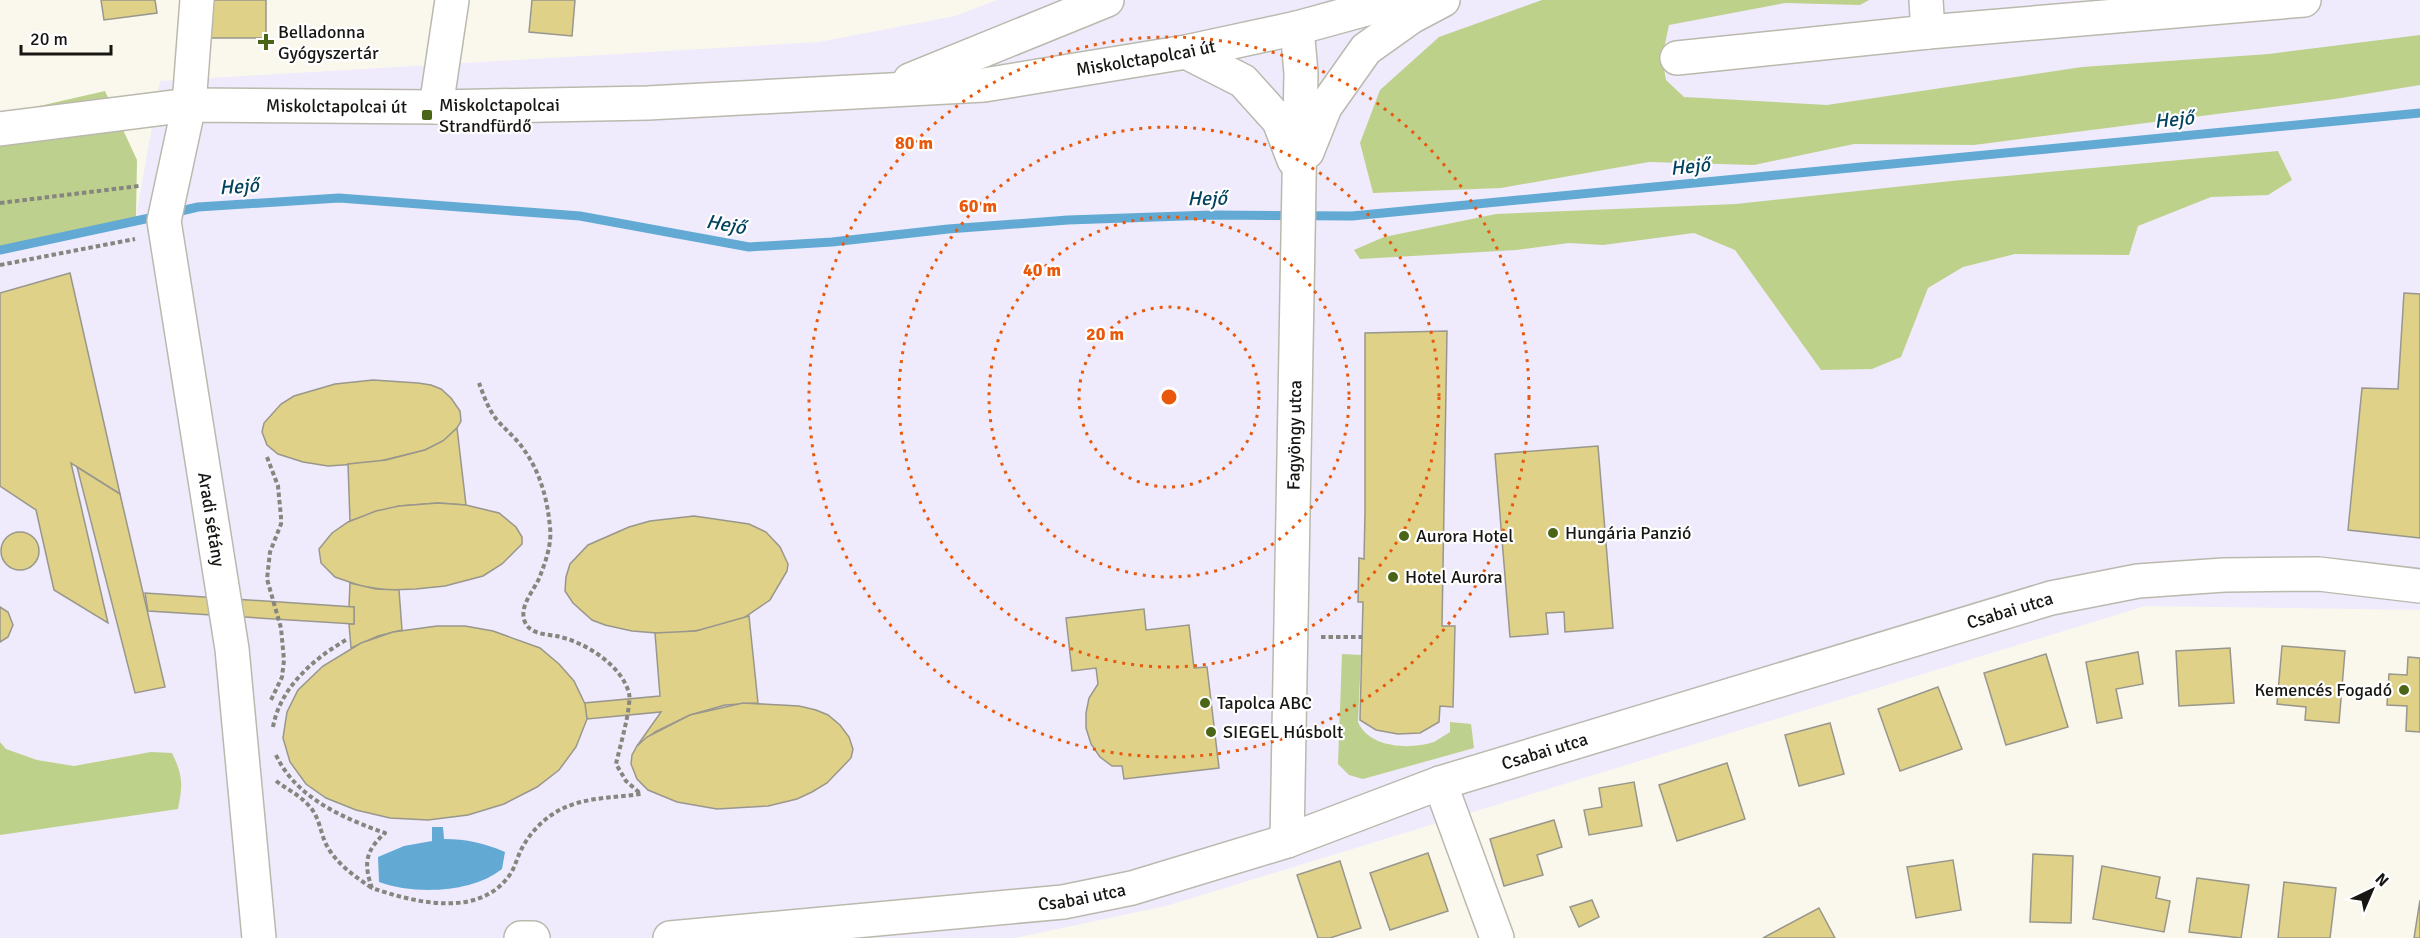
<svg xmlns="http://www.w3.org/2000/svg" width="2420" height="938" font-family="Signika,sans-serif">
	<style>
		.commercial { fill: #efeafc }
		.green { fill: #bdd08e }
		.forest { fill: #bdd18b }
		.water { fill: #62aad3 }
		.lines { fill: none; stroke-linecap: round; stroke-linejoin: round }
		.stream { stroke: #62aad3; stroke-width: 9 }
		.building { fill: #dfd187; stroke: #99978d; stroke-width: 1.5 }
		.minor-casing { stroke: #bbb9ae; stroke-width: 36 }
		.path { stroke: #86857e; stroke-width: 4; stroke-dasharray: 4.5 3; stroke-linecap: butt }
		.minor { stroke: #fff; stroke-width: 33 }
		.ring { fill: none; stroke: #e8590c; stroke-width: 3; stroke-dasharray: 3 6 }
		.poi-dot { fill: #4a6516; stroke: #fff; stroke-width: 2 }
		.labels { text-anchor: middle; stroke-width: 4.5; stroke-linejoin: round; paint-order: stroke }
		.poi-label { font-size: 18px; fill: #171613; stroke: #fff; text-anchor: start }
		.street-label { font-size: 18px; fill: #171613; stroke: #fff }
		.water-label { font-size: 20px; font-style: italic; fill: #04435f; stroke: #fff }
		.centre { fill: #e8590c; stroke: #fff; stroke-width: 3 }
		.ring-label { font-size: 18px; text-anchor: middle; font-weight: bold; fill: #e8590c; stroke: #fff; stroke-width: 4.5; stroke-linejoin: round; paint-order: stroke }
	</style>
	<rect width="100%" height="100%" fill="#faf8ed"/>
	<polygon class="commercial" points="997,0 2420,0 2420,610 2145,606 1166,906 1015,938 0,938 0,252 136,217 160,81 819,42 955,16"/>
	<g class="green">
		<polygon points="105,91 137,160 136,217 0,252 0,115"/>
		<path d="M 1342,654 L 1361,655 L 1358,722 C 1369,748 1410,750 1434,742 C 1439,739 1445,735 1450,732 L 1450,722 L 1471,724 L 1474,748 L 1363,779 L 1349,775 L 1338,764 Z"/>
	</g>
	<g class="forest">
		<polygon points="1542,0 1869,0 1860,5 1785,3 1669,25 1662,58 1666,80 1684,97 1827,105 2082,67 2269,54 2420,35 2420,85 2335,99 1974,145 1854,144 1754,165 1649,162 1501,188 1373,193 1360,143 1380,90 1439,37"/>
		<polygon points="2278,151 2292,180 2268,195 2211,197 2138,226 2129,255 2015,254 1963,267 1928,288 1901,357 1872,369 1821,370 1735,250 1694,233 1603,245 1569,243 1516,250 1360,259 1354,250 1384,237 1496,214 1736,204 1951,181"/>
		<path d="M 0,742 L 6,749 L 37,760 L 74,766 L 151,752 L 172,753 C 183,776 183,784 178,809 L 0,835 Z"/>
	</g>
	<path class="water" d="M 432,827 L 443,827 L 444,839 C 467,839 484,843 505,852 L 502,869 C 472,893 415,895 379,882 L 378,857 L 404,846 L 432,841 Z"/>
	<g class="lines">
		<g class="stream">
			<polyline points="172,213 198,207 339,198 580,216 749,247 832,242 948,229 1068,220 1212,215 1352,216 2420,113"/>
			<polyline points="0,250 159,216"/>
		</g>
	</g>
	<g class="building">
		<polygon points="101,0 155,0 157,13 104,20"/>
		<rect x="211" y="0" width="55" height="38"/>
		<polygon points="532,0 575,0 572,36 529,32"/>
		<polygon points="70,273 120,494 71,463 108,623 54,590 36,510 0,486 0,293"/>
		<polygon points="2404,293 2420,294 2420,538 2348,530 2362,388 2398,389"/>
		<polygon points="1447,331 1442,626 1455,626 1453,707 1440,706 1439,722 1420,733 1398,734 1376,730 1360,720 1363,602 1358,602 1359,558 1364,559 1365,512 1365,333"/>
		<polygon points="373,380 418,383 431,385 441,389 451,398 460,411 461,421 457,428 443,441 425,450 372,463 328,466 303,462 278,454 267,445 262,432 264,423 281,404 294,396 335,384"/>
		<polygon points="457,428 466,505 438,503 399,506 350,521 348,464 386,460 425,450 443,441"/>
		<polygon points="1598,446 1613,628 1565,632 1564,612 1546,613 1548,634 1510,637 1495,454"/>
		<polygon points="77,467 120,494 165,687 135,693"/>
		<polygon points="438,503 466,505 499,513 516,527 522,537 522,544 502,564 483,576 445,586 416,589 387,590 361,586 335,577 321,563 319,549 332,533 348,522 376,511 399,506"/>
		<polygon points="694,516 749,524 766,532 780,547 788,564 787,571 770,600 742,619 709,629 669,634 632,631 605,625 592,620 573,603 565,591 566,577 570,564 588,545 629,527 650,521"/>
		<circle cx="20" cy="551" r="19"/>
		<polygon points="350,583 376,589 399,590 402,630 378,636 351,648 349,624 354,624 354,607 349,607"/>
		<polygon points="145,593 354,607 354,624 148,611"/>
		<polygon points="0,607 8,612 13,625 8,637 0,642"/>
		<polygon points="1144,609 1146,630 1189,625 1194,668 1207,667 1219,768 1124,779 1122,766 1112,766 1100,757 1091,744 1086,728 1086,713 1089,698 1098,684 1096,668 1072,671 1066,618"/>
		<polygon points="749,616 758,703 725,705 690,715 655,732 637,746 661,712 587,719 584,703 660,696 655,633 696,631"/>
		<polygon points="437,626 465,626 493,631 540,648 559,664 574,681 585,704 587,719 576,747 559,770 537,787 504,804 468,815 428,820 390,818 356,810 326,798 306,784 290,762 283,738 287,712 298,690 323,666 361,643 393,632"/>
		<polygon points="2282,646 2345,651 2339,723 2305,720 2306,707 2277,704"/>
		<polygon points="2230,648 2234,703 2179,706 2176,651"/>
		<polygon points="2138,652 2143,684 2116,689 2122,718 2097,723 2086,662"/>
		<polygon points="2046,654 2068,727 2006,745 1984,673"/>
		<polygon points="2408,657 2420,658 2420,732 2406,731 2407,706 2387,705 2389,674 2407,675"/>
		<polygon points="1938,687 1962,749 1900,771 1878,709"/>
		<polygon points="743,703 799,706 816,710 828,715 840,725 849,737 853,749 851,758 827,783 812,792 797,799 768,806 717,809 677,802 648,790 637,779 631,764 632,755 637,746 647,737 690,715"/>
		<polygon points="1830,723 1844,774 1799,786 1785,735"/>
		<polygon points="1727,763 1745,819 1677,841 1659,785"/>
		<polygon points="1634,782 1642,826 1589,835 1584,810 1602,807 1599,788"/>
		<polygon points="1554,820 1562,847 1537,855 1543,875 1504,886 1490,839"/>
		<polygon points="1428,853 1448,911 1390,930 1370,873"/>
		<polygon points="2033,854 2073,856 2071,923 2030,922"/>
		<polygon points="1953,860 1961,910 1916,918 1907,867"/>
		<polygon points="1340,861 1361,928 1330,938 1318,938 1297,875"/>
		<polygon points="2102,866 2160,877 2156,898 2170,901 2164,932 2093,919"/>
		<polygon points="2197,878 2249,885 2241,938 2189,932"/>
		<polygon points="2284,882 2336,888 2330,938 2278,938"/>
		<polygon points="1592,900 1599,917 1579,927 1570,907"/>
		<polygon points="2420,900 2420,938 2414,938"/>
		<polygon points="1819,908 1835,938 1763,938"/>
	</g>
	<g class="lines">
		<defs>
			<g id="minor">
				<path id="s1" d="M 197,0 L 189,105 L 164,221 L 232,649 L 259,938"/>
				<polyline points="1926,0 1928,32"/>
				<polyline points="1186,52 1243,81 1279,121 1294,160"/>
				<polyline points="1677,58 1928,32 2304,0"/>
				<polyline points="910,80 1107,0"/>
				<polyline points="436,107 452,0"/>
				<path id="s2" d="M 0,129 L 189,105 L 436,107 L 648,103 L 984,85 L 1186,52 L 1297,28 L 1399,0"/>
				<polyline points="1307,152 1325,107 1366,49 1411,17 1443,0"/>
				<polyline points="1440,783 1497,938"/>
				<path id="s3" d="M 1287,841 L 1301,73 L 1297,28"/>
				<polyline points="521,938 533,938"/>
				<path id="s4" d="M 670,938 L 1063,902 L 1132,888 L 1287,841 L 1440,783 L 2051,598 L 2138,581 L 2224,575 L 2319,574 L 2420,586"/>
			</g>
		</defs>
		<use href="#minor" class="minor-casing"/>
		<g class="path">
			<polyline points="0,203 139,186"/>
			<polyline points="0,265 135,239"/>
			<polyline points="267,457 278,486 281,517 281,524 270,552 267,579 281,628 284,660 282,677 270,702"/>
			<polyline points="1321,637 1362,637"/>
			<path d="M 273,727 C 280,688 313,659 346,640"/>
			<path d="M 276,755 C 296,798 343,818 385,833 C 366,850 363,863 372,888 C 416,903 481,919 511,873 C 515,866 517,859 520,852 C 527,837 539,823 553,814 C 578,797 612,798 641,794 L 626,781 L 616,764 C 619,750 632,706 629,693 C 621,664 583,641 556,636 C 545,634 530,634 525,622 C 518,606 535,590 540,576 C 546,561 552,543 550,527 C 547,496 539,468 519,443 C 512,435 504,428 497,420 C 488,409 484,396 479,383"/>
			<path d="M 276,781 C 288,790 300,795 310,807 C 319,817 320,830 325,842 C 334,862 354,876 372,888"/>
		</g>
		<use href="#minor" class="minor"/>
	</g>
	<g class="ring">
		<circle cx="1169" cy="397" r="90"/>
		<circle cx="1169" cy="397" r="180"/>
		<circle cx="1169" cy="397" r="270"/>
		<circle cx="1169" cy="397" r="360"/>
	</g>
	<g class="poi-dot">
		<path d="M263 33h6v6h6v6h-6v6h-6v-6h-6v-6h6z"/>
		<rect x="421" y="109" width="12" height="12" rx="3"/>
		<circle cx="1553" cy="533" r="6"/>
		<circle cx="1404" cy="536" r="6"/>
		<circle cx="1393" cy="577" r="6"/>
		<circle cx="2404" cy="690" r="6"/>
		<circle cx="1205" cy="703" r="6"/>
		<circle cx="1211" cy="732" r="6"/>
	</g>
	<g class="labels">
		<g class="poi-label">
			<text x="278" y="38">Belladonna<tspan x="278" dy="21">Gyógyszertár</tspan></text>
			<text x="439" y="111">Miskolctapolcai<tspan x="439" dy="21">Strandfürdő</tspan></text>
			<text x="1565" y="539">Hungária Panzió</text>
			<text x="1416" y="542">Aurora Hotel</text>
			<text x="1405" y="583">Hotel Aurora</text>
			<text x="2392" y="696" text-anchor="end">Kemencés Fogadó</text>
			<text x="1217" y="709">Tapolca ABC</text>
			<text x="1223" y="738">SIEGEL Húsbolt</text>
		</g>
		<g class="street-label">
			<text dy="6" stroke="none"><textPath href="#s2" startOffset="1150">Miskolctapolcai út</textPath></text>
			<text dy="6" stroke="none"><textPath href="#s2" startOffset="338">Miskolctapolcai út</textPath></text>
			<text dy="6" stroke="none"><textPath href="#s3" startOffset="406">Fagyöngy utca</textPath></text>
			<text dy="6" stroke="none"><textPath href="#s1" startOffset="526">Aradi sétány</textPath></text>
			<text dy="6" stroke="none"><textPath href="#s4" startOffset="1386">Csabai utca</textPath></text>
			<text dy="6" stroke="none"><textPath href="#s4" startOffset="900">Csabai utca</textPath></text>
			<text dy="6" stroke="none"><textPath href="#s4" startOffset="414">Csabai utca</textPath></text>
		</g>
		<g class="water-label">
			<text transform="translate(2174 119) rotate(-6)" y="7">Hejő</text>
			<text transform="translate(1690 166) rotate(-6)" y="7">Hejő</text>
			<text transform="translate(239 186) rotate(-4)" y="7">Hejő</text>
			<text transform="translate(1207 198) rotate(-1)" y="7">Hejő</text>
			<text transform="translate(726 224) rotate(10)" y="7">Hejő</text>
		</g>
	</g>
	<circle cx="1169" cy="397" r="9" class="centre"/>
	<g class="ring-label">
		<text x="914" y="149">80 m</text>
		<text x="978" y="212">60 m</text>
		<text x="1042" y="276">40 m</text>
		<text x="1105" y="340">20 m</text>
	</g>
	<g transform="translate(2372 890) rotate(44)" stroke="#ffffff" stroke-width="4.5" paint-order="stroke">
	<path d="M0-4.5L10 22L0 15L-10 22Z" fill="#171613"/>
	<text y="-9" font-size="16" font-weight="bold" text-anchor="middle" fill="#171613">N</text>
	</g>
	<path d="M21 45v9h90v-9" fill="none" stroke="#171613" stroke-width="3"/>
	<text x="30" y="45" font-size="18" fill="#171613" stroke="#ffffff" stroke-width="4.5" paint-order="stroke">20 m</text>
</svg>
